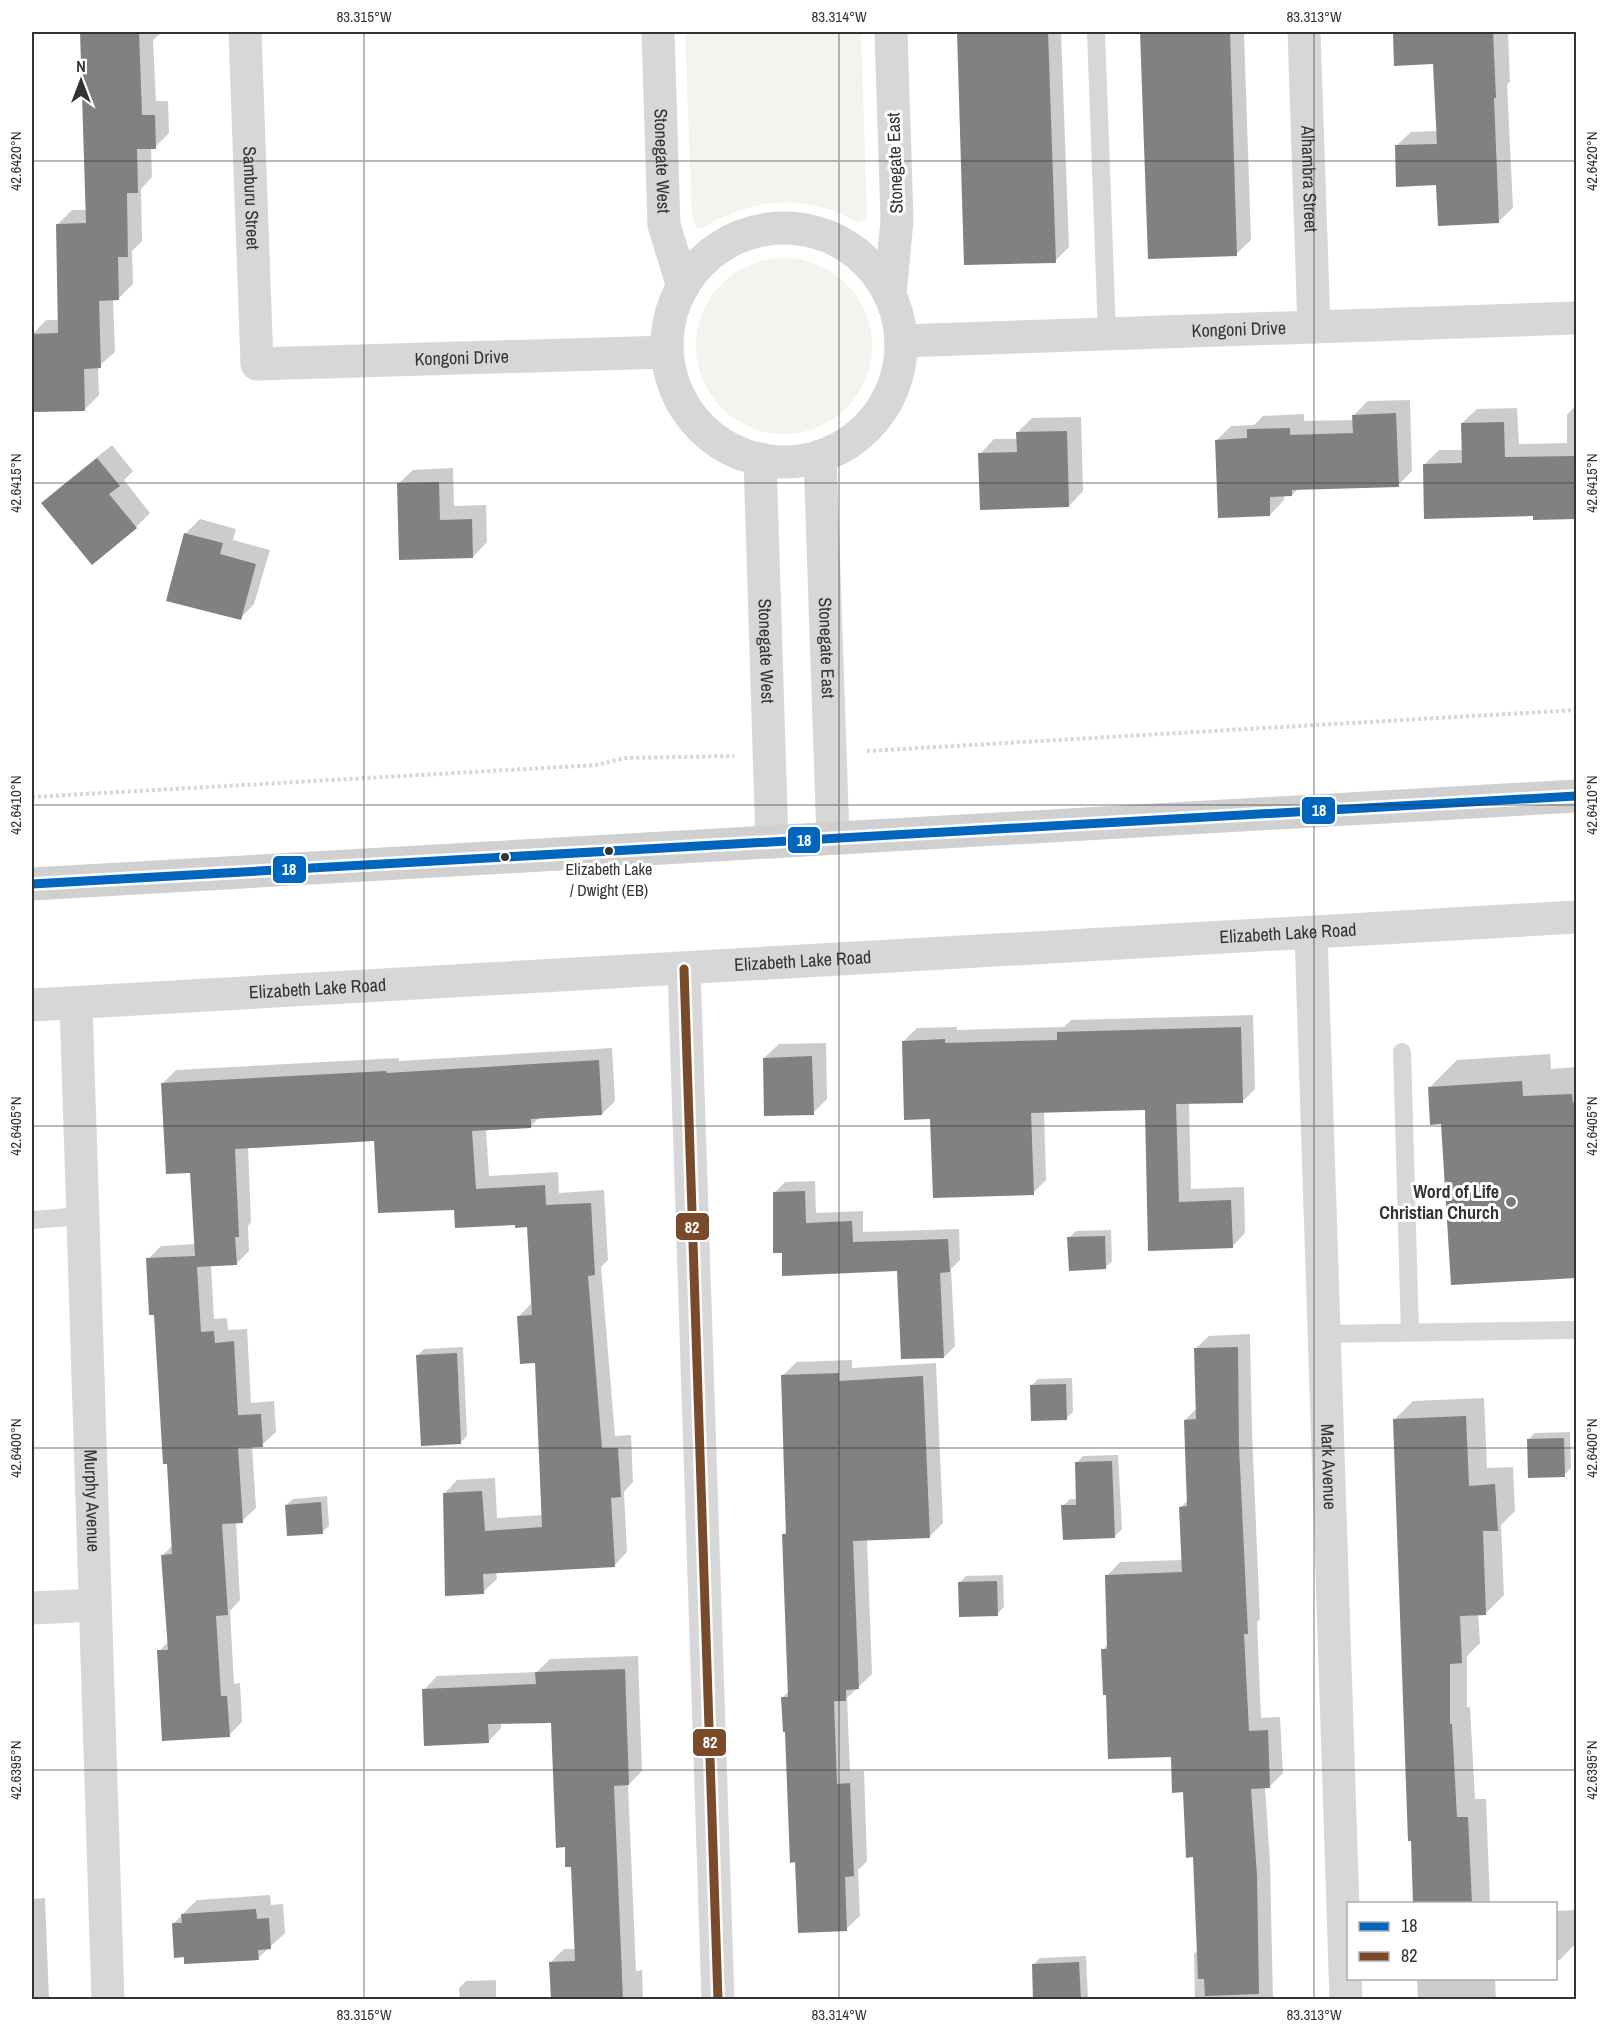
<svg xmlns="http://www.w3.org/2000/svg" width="1608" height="2031" font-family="'Archivo Narrow',sans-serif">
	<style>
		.green { fill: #f1f5ed }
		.shadow { fill: #0003 }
		.building { fill: #818181 }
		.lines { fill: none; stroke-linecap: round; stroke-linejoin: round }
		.path { stroke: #d6d6d6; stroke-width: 4; stroke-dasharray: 3 3; stroke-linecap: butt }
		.lane { stroke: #d7d7d7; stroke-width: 18 }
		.street { stroke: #d7d7d7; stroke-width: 33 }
		.secondary { stroke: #d0d0d0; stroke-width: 33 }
		.bus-1-casing { stroke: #fff; stroke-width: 14 }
		.bus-2-casing { stroke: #fff; stroke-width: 14 }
		.bus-1 { stroke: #0065bd; stroke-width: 9 }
		.bus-2 { stroke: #7a4b2a; stroke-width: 9 }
		.ticks { fill: none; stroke: #333; stroke-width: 1.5; stroke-opacity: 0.45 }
		.bus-dot { fill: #333; stroke: #fff; stroke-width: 2 }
		.poi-dot { fill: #7a7a7a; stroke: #fff; stroke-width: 2 }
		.labels { text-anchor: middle; stroke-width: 6; stroke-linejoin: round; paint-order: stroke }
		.bus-label { font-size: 16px; fill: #333; stroke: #fff }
		.street-label { font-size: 18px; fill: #333; stroke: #fff }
		.poi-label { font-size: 18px; font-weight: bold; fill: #333; stroke: #fff; text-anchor: end }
		.line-badge { stroke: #fff; stroke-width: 2 }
		.badge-label { font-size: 16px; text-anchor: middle; font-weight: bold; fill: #fff }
		.neatline { fill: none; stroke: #333; stroke-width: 2 }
		.ticks-label { font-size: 15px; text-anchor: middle; fill: #333 }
	</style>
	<rect width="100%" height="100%" fill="#fff"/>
	<g class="green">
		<path d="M 685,32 L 861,32 L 867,215 L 864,220 L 858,222 C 848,219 839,212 828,209 C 783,195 741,205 702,228 L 697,228 L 692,218 Z"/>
		<circle cx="784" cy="346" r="88"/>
	</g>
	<g class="shadow">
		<polygon points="81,32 162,32 153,40 156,101 168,101 169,133 155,147 151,147 152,177 141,189 142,241 132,251 133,284 119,298 113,299 115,352 98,367 99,395 85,409 32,335 46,320 59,320 57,225 72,210 87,210"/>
		<polygon points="959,32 1061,32 1069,247 1055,261 965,264"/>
		<polygon points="1141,32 1244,32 1251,240 1236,254 1149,257"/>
		<polygon points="1394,32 1508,32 1510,82 1507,84 1513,208 1498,222 1438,183 1396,146 1411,132 1437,131 1435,63 1395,64"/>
		<polygon points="1410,400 1412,471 1398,485 1298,489 1292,495 1284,495 1284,500 1270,515 1217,440 1231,426 1254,425 1263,416 1304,414 1304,421 1354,420 1354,415 1368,401"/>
		<polygon points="1576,405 1576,517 1535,519 1534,515 1424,465 1439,450 1463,450 1462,423 1477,409 1517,408 1519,444 1567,443 1567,415"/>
		<polygon points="1081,417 1083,491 1069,506 980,454 994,439 1018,439 1018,432 1032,418"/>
		<polygon points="112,445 133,471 124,480 150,513 136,527 44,503 58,489"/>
		<polygon points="453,468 454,506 486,505 487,542 473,557 398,484 413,470"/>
		<polygon points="200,519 236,529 233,540 270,550 254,604 240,619 185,534"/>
		<polygon points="1253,1015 1255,1089 1242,1102 1189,1102 1191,1189 1244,1187 1245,1233 1232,1247 1150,1250 1147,1108 1044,1111 1046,1180 1033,1193 932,1118 904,1041 917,1028 957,1027 957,1030 1064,1027 1071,1020"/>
		<polygon points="826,1043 827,1099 813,1113 764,1058 779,1044"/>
		<polygon points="612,1048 615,1101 602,1114 540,1117 531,1126 486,1129 489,1176 558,1172 559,1193 604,1190 608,1260 601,1267 615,1436 631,1435 633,1482 624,1492 627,1552 614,1566 496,1572 497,1579 483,1592 444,1494 457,1480 495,1478 497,1518 543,1515 537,1361 518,1317 532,1303 528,1226 456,1208 376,1140 248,1147 251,1222 248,1226 249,1251 236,1264 211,1265 214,1319 227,1318 228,1330 247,1329 251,1403 274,1401 276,1432 262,1445 252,1446 256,1508 242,1521 236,1522 240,1600 230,1611 234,1684 240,1683 242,1722 229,1735 159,1651 169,1641 162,1556 173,1545 168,1462 155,1313 148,1259 161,1246 196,1244 192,1171 163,1083 176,1070 399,1058 399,1061"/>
		<polygon points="1550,1054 1551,1069 1576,1067 1576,1276 1452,1284 1442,1123 1429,1088 1457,1060"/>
		<polygon points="815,1181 816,1213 863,1211 863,1232 959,1229 960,1260 951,1269 955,1346 944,1357 898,1269 783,1252 774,1193 785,1182"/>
		<polygon points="1111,1230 1112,1261 1105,1268 1069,1238 1076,1231"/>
		<polygon points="1250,1334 1252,1432 1260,1619 1257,1622 1261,1718 1280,1717 1283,1773 1269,1787 1265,1787 1270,1862 1273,2000 1195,2000 1194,1954 1198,1950 1194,1856 1185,1790 1172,1756 1108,1694 1103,1650 1108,1644 1107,1576 1120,1562 1183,1560 1181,1507 1188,1500 1185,1420 1197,1408 1195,1349 1209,1336"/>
		<polygon points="463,1347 467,1436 460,1443 417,1356 424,1349"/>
		<polygon points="852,1360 852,1368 936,1363 943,1523 929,1537 867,1539 872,1674 847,1698 850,1771 864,1771 867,1861 858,1870 860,1916 846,1929 786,1730 783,1697 790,1690 784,1534 787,1531 783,1375 797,1362"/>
		<polygon points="1072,1378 1073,1412 1066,1418 1031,1386 1038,1379"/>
		<polygon points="1484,1398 1487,1468 1513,1467 1515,1511 1501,1525 1504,1595 1486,1613 1478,1613 1480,1643 1467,1656 1467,1707 1470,1707 1475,1799 1486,1799 1490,1904 1415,1904 1395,1419 1413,1401"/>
		<polygon points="1570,1432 1571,1468 1564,1475 1528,1440 1535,1433"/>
		<polygon points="1118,1455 1122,1529 1115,1536 1063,1506 1070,1499 1078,1499 1077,1463 1083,1456"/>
		<polygon points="327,1496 329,1526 322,1532 286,1505 293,1499"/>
		<polygon points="1003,1575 1004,1607 997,1614 959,1583 966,1576"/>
		<polygon points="638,1656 642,1771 628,1785 636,1971 642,1970 643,2000 552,2000 551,1962 564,1949 576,1949 573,1865 566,1846 553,1721 501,1723 501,1728 488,1742 424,1690 437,1676 537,1672 550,1659"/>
		<polygon points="270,1895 271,1905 283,1904 285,1933 258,1958 185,1956 173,1924 197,1900"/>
		<polygon points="45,1898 49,2000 32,2000 32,1899"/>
		<polygon points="1576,1910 1576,1943 1560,1960 1556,1960 1556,1911"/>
		<polygon points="1086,1956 1088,2000 1034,2000 1033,1965 1040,1958"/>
		<polygon points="1417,1978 1495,1978 1496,2000 1418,2000"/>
		<polygon points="496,1980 496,2000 460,2000 459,1988 466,1981"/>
	</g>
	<g class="building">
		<polygon points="80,32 139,32 142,115 155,115 156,149 137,149 138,193 127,193 128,257 118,257 119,300 99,301 101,368 84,369 85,411 33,412 32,334 58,333 56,224 86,223"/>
		<polygon points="957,32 1048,32 1056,263 964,265"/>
		<polygon points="1140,32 1230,32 1237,256 1148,259"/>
		<polygon points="1393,32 1493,32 1496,98 1494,98 1499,223 1438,226 1436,185 1396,187 1395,145 1437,144 1433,64 1394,66"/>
		<polygon points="1396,413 1399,487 1292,490 1292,496 1270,497 1270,516 1218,518 1215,440 1247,438 1247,429 1290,428 1290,435 1353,433 1352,415"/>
		<polygon points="1504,422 1505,457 1576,456 1576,519 1533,520 1533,516 1424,519 1423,464 1462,463 1461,423"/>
		<polygon points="1067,431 1069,507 980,510 978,453 1017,452 1016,432"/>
		<polygon points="97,458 120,486 109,494 137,528 92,565 41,503"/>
		<polygon points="439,482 440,520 472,519 473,558 399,560 397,483"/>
		<polygon points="184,533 223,543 220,554 256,564 241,620 166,601"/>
		<polygon points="1241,1027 1243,1103 1176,1104 1179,1202 1231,1200 1233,1248 1148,1251 1145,1110 1031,1113 1034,1195 933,1198 930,1119 904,1120 902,1041 945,1039 945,1043 1057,1040 1057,1032"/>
		<polygon points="812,1056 814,1115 764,1116 763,1058"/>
		<polygon points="599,1060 602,1115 531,1119 531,1128 472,1131 476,1189 545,1185 546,1205 591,1203 595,1275 588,1276 602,1448 618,1448 621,1497 611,1498 615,1567 483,1574 484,1594 445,1596 443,1493 482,1491 485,1531 542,1527 535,1363 520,1364 517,1316 532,1315 527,1227 515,1228 515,1225 455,1228 454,1210 378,1213 374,1141 235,1149 239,1237 235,1237 237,1265 197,1267 201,1332 214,1331 215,1343 234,1341 238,1415 261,1414 263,1447 238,1448 243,1523 222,1524 228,1615 216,1616 221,1696 227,1696 230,1737 162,1741 157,1650 168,1650 161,1555 172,1554 167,1464 163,1464 154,1315 149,1315 146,1258 195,1256 190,1173 166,1174 161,1083 386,1071 387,1073"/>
		<polygon points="1522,1081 1523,1096 1572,1094 1573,1103 1576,1102 1576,1278 1451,1285 1441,1124 1430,1125 1428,1087"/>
		<polygon points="805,1191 806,1223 852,1221 853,1242 948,1239 950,1272 940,1273 944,1358 901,1359 897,1271 782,1276 782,1253 773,1253 773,1192"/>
		<polygon points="1105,1236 1106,1269 1069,1271 1067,1237"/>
		<polygon points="1238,1347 1239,1446 1248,1634 1244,1634 1249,1731 1268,1730 1270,1788 1251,1789 1257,1876 1259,1994 1205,1996 1204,1979 1198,1979 1193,1857 1186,1858 1183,1792 1172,1793 1171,1757 1108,1759 1106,1695 1103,1695 1101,1649 1107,1649 1105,1575 1182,1572 1179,1507 1187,1506 1184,1420 1196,1419 1194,1348"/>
		<polygon points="457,1353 461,1444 421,1446 416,1355"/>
		<polygon points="839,1373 839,1381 923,1376 930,1538 853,1541 859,1689 846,1690 846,1701 834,1701 837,1784 850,1783 854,1876 845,1877 847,1931 798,1933 795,1862 790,1863 785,1732 783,1732 781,1697 788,1697 782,1534 786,1534 781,1375"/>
		<polygon points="1066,1384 1067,1420 1031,1421 1030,1385"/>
		<polygon points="1466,1416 1469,1486 1495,1484 1498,1531 1483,1531 1486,1615 1460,1616 1462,1663 1450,1664 1450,1724 1452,1724 1457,1817 1468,1817 1472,1904 1413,1904 1411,1841 1408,1841 1393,1419"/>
		<polygon points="1564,1438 1565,1477 1528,1478 1527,1439"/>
		<polygon points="1112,1461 1115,1538 1063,1540 1061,1505 1076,1505 1075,1462"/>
		<polygon points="321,1502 323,1534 287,1536 285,1505"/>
		<polygon points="997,1581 998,1616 959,1617 958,1582"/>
		<polygon points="625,1669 629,1785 614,1786 623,2000 551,2000 549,1962 575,1961 571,1867 565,1867 565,1847 556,1848 551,1723 488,1724 489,1743 424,1746 422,1689 536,1684 535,1672"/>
		<polygon points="256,1909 257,1919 269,1918 271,1949 258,1950 259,1960 184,1964 184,1957 174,1958 172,1923 182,1923 181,1914"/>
		<polygon points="1079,1962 1081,2000 1033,2000 1032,1964"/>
	</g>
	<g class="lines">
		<g class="path">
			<polyline points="867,751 1576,710"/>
			<polyline points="32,797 596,765 625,758 734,756"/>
		</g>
		<g class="lane">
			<polyline points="1096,32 1107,334"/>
			<polyline points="1402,1052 1410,1332"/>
			<polyline points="32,1220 82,1216"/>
			<polyline points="1324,1334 1576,1330"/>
		</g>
		<g class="street">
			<path id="s1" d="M 245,32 L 257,364 L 667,352"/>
			<path id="s2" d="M 658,32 L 664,225 L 683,287"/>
			<path id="s3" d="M 1304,32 L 1314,327"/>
			<circle cx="784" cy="345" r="117"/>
			<polyline points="890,295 897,220 891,32"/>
			<path id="s4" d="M 901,341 L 1576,318"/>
			<path id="s5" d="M 820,456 L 833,838"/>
			<path id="s6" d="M 760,459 L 772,842"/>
			<path id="s7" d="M 1311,933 L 1346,2000"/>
			<polyline points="684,969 718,2000"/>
			<path id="s8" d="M 76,1003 L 108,2000"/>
			<path id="s9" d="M 32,1005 L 1576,917"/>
			<polyline points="32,1608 95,1605"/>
		</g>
		<polyline class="secondary" points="32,884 1576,796"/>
		<defs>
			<polyline id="bus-1" points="32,884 1576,796"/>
			<polyline id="bus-2" points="684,969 718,2000"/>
		</defs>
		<use href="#bus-1" class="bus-1-casing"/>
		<use href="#bus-2" class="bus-2-casing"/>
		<use href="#bus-1" class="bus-1"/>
		<use href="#bus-2" class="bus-2"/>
	</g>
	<path class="ticks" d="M 364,32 L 364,2000M 839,32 L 839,2000M 1314,32 L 1314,2000M 32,161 L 1576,161M 32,483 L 1576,483M 32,805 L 1576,805M 32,1126 L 1576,1126M 32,1448 L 1576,1448M 32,1770 L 1576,1770"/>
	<g class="bus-dot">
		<circle cx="609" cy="851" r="5"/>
		<circle cx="505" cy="857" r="5"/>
	</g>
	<circle class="poi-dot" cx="1511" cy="1202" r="6"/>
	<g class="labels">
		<g class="bus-label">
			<text x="609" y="875">Elizabeth Lake<tspan x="609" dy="21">/ Dwight (EB)</tspan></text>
		</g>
		<g class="street-label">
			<text dy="6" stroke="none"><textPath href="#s2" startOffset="129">Stonegate West</textPath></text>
			<text transform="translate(895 163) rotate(-92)" y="6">Stonegate East</text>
			<text dy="6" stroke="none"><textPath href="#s3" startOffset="147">Alhambra Street</textPath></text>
			<text dy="6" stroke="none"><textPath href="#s1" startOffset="166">Samburu Street</textPath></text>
			<text dy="6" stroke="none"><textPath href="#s4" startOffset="338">Kongoni Drive</textPath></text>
			<text dy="6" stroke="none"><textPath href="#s1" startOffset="537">Kongoni Drive</textPath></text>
			<text dy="6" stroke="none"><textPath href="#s5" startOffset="192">Stonegate East</textPath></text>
			<text dy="6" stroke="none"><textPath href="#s6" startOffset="192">Stonegate West</textPath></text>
			<text dy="6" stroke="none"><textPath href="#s9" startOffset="1258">Elizabeth Lake Road</textPath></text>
			<text dy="6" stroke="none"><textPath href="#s9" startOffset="772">Elizabeth Lake Road</textPath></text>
			<text dy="6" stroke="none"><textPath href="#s9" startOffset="286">Elizabeth Lake Road</textPath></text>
			<text dy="6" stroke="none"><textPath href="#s7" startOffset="534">Mark Avenue</textPath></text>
			<text dy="6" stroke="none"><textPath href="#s8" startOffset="498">Murphy Avenue</textPath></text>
		</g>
		<g class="poi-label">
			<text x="1499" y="1198">Word of Life<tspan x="1499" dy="21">Christian Church</tspan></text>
		</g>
	</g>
	<g class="line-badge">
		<rect x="1301" y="796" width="35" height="29" rx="6" fill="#0065bd"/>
		<rect x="787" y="826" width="34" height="28" rx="6" fill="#0065bd"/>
		<rect x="272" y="855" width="35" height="29" rx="6" fill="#0065bd"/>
		<rect x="675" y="1212" width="35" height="29" rx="6" fill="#7a4b2a"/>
		<rect x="692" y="1728" width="35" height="29" rx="6" fill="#7a4b2a"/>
	</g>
	<g class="badge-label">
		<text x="1319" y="816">18</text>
		<text x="804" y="846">18</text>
		<text x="289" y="875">18</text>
		<text x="692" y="1233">82</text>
		<text x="710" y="1748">82</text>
	</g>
	<rect width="1608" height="2031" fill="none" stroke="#ffffff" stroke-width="66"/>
	<rect x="1347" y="1902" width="210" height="78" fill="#ffffff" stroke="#adadad" stroke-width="1.5"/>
	<rect x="1359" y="1922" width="30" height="9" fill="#0065bd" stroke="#adadad" stroke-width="1.5"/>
	<text x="1401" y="1932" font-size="18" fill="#333333">18</text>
	<rect x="1359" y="1952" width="30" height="9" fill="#7a4b2a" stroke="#adadad" stroke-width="1.5"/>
	<text x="1401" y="1962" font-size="18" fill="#333333">82</text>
	<g transform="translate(81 81)" stroke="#ffffff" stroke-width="4.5" paint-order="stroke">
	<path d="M0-4.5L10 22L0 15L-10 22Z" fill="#333333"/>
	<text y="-9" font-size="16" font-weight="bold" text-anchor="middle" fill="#333333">N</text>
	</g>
	<rect x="33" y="33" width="1542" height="1965" class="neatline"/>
	<g class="ticks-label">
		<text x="364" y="22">83.315°W</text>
		<text x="839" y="22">83.314°W</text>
		<text x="1314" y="22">83.313°W</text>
		<text transform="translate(16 161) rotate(-90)" y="5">42.6420°N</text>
		<text transform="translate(1592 161) rotate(-90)" y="5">42.6420°N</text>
		<text transform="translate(16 483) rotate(-90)" y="5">42.6415°N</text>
		<text transform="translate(1592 483) rotate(-90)" y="5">42.6415°N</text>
		<text transform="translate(16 805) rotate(-90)" y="5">42.6410°N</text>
		<text transform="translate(1592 805) rotate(-90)" y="5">42.6410°N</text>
		<text transform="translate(16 1126) rotate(-90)" y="5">42.6405°N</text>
		<text transform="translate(1592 1126) rotate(-90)" y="5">42.6405°N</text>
		<text transform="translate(16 1448) rotate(-90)" y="5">42.6400°N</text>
		<text transform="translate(1592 1448) rotate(-90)" y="5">42.6400°N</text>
		<text transform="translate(16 1770) rotate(-90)" y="5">42.6395°N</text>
		<text transform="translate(1592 1770) rotate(-90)" y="5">42.6395°N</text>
		<text x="364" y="2020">83.315°W</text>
		<text x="839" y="2020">83.314°W</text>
		<text x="1314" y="2020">83.313°W</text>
	</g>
</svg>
